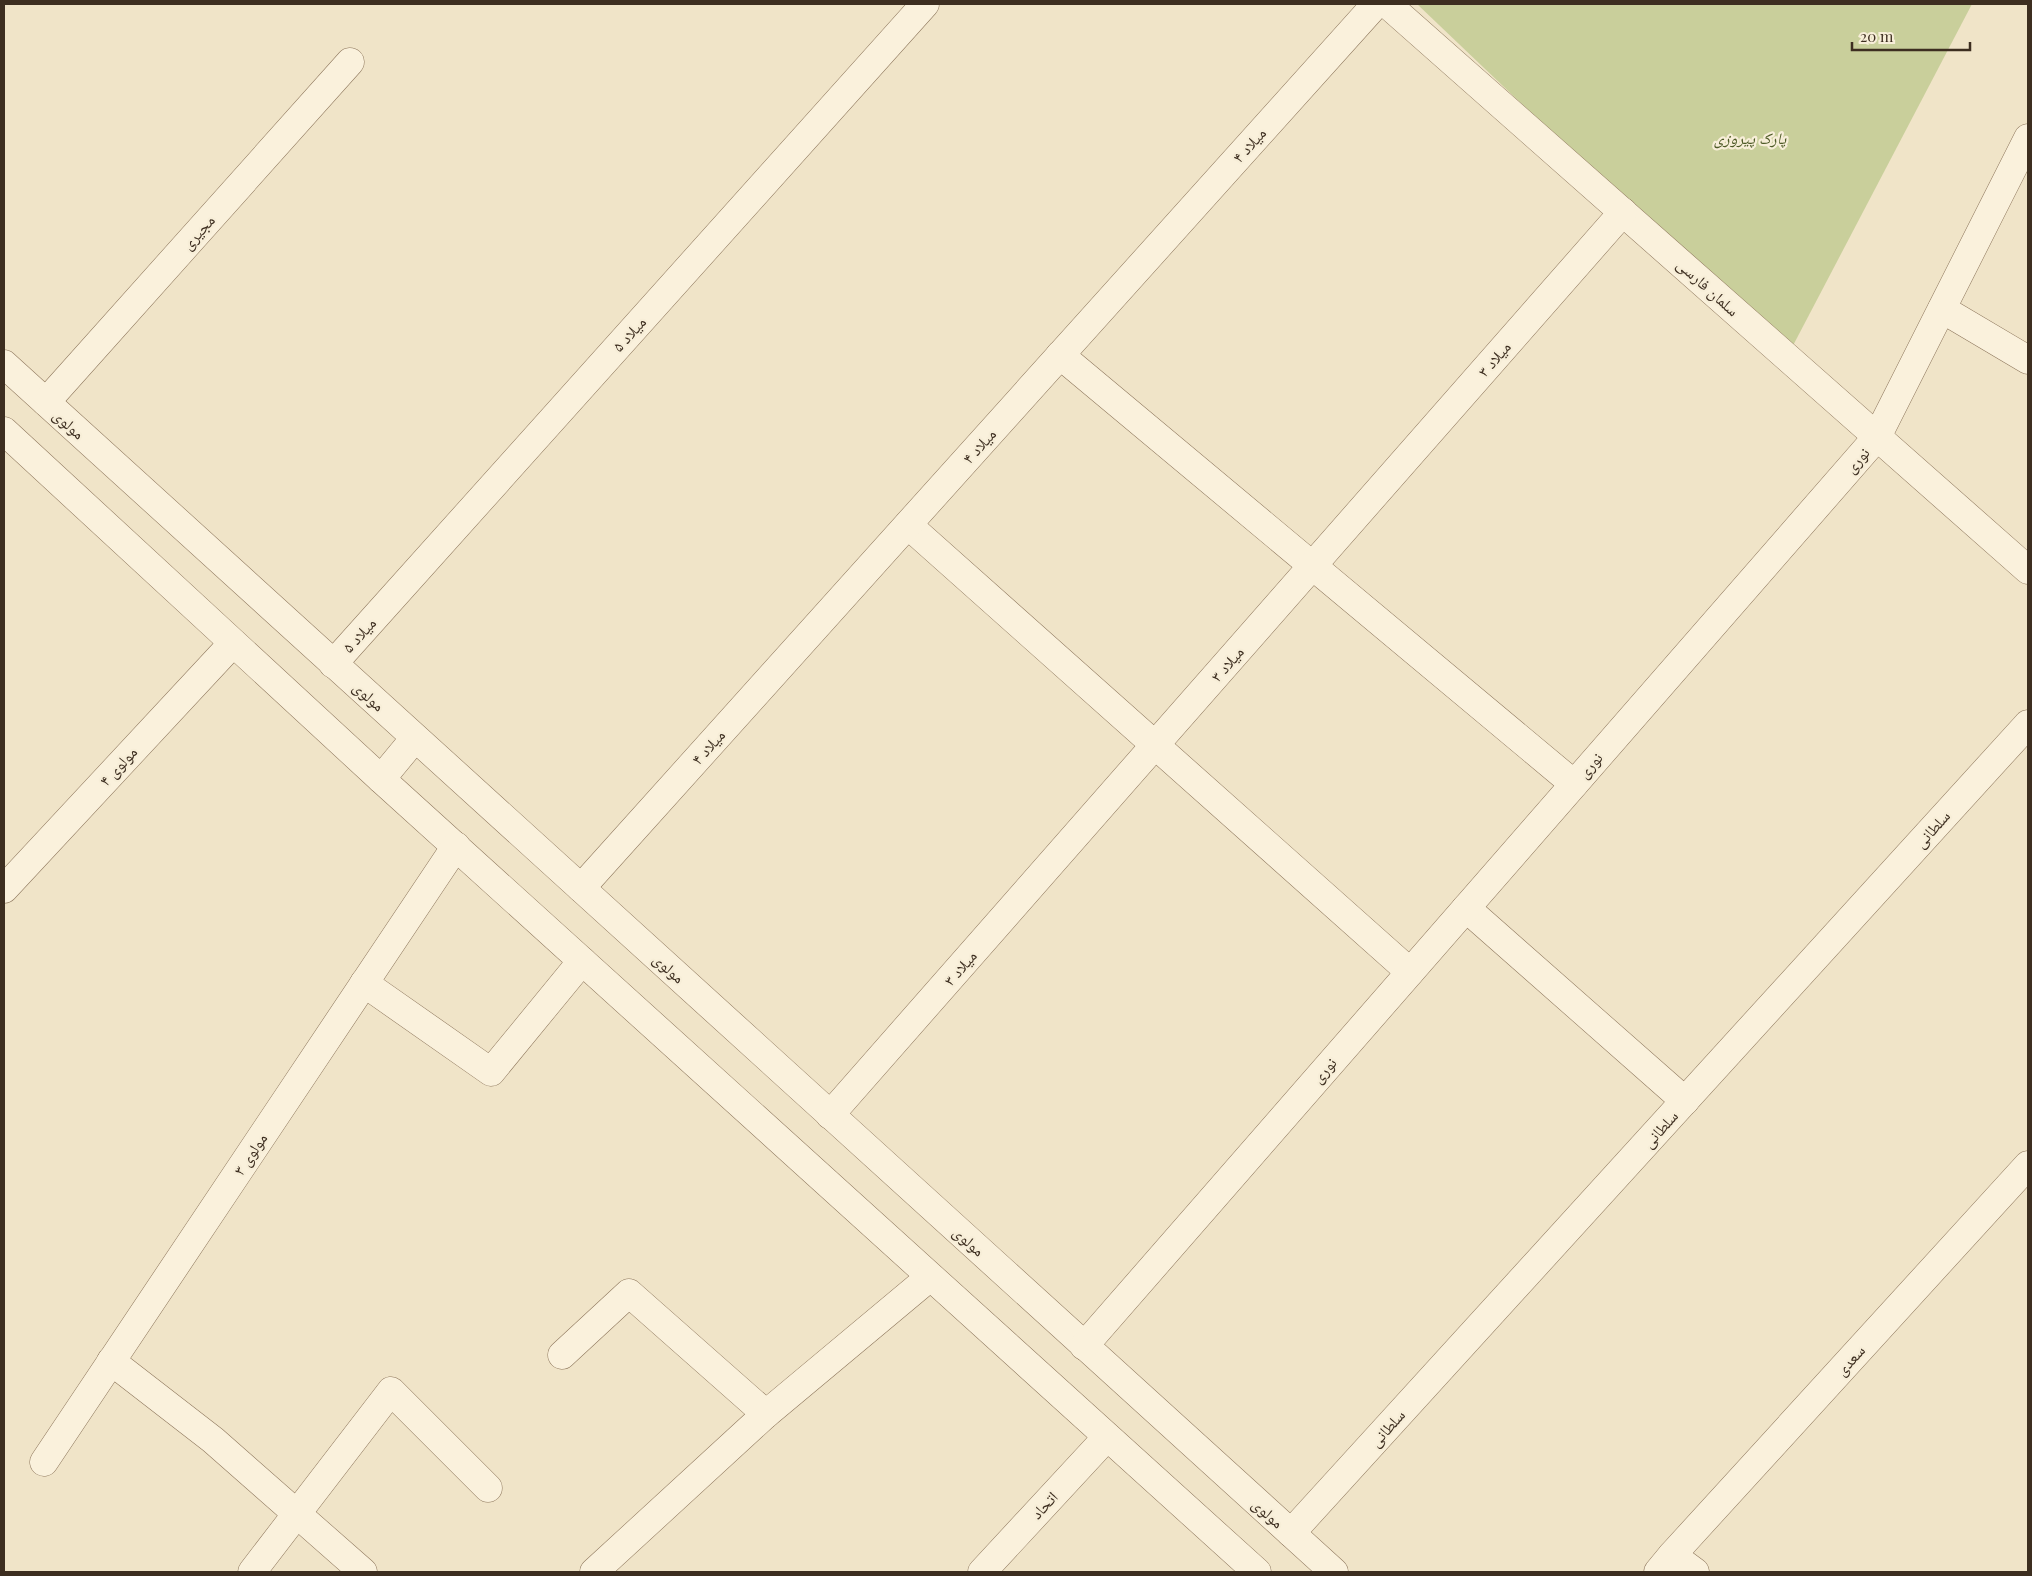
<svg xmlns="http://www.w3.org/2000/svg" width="2032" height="1576" font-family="'Playfair Display','Noto Naskh Arabic',serif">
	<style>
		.green { fill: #c9cf9b }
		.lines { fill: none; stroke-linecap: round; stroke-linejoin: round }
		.minor-casing { stroke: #8d765c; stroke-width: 29 }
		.minor { stroke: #faf1dc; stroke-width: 28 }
		.labels { text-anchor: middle; stroke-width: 4.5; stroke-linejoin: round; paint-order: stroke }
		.park-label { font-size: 16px; font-style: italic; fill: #4d5a26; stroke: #f7eed8 }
		.street-label { font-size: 16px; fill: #3d2e20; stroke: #f7eed8 }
	</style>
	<rect width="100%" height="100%" fill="#f0e4c8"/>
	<polygon class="green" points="1417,4 1972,4 1787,357"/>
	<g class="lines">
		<defs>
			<g id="minor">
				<polyline points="1387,4 2028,570"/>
				<polyline points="1942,309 2028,360"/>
				<polyline points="1060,355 1574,784"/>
				<polyline points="4,364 1334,1572"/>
				<polyline points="46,402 350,62"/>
				<polyline points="4,431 381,779 1257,1572"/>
				<polyline points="908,525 1410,972"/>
				<polyline points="333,664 925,4"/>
				<polyline points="381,779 415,738"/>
				<polyline points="581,888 1376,4"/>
				<polyline points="4,889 233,643"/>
				<polyline points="1466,908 1685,1101"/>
				<polyline points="364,983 491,1072 582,961"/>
				<polyline points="830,1115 1623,212"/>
				<polyline points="1084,1346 1877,437 2028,138"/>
				<polyline points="562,1355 629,1293 766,1414"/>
				<polyline points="111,1361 213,1440 363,1572"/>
				<polyline points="44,1462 456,846"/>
				<polyline points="1291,1533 2028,724"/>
				<polyline points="1672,1555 1695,1572"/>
				<polyline points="252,1572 391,1391 488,1488"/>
				<polyline points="594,1572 766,1414 930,1277"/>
				<polyline points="982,1572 1107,1437"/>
				<polyline points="1658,1572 1672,1555 2028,1165"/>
			</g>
		</defs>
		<use href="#minor" class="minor-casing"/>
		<use href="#minor" class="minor"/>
	</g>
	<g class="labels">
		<g class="park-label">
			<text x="1750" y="144">پارک پیروزی</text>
		</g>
		<g class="street-label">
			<text transform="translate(1249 145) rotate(-48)" y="6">میلاد ۴</text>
			<text transform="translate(198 232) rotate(-48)" y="6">مجیری</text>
			<text transform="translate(1708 287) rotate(42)" y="6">سلمان فارسی</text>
			<text transform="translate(629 334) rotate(-48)" y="6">میلاد ۵</text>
			<text transform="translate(1494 359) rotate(-49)" y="6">میلاد ۳</text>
			<text transform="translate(69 424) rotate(42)" y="6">مولوی</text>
			<text transform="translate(979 446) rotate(-48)" y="6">میلاد ۴</text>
			<text transform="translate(1857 460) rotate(-49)" y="6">نوری</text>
			<text transform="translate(359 635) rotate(-48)" y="6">میلاد ۵</text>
			<text transform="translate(1227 664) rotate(-49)" y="6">میلاد ۳</text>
			<text transform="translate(369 696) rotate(42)" y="6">مولوی</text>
			<text transform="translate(708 747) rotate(-48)" y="6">میلاد ۴</text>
			<text transform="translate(1590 765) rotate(-49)" y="6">نوری</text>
			<text transform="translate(118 766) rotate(-47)" y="6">مولوی ۴</text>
			<text transform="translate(1932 829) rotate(-48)" y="6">سلطانی</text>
			<text transform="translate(669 968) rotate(42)" y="6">مولوی</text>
			<text transform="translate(960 968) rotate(-49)" y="6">میلاد ۳</text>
			<text transform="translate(1324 1070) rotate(-49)" y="6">نوری</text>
			<text transform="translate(1660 1129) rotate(-48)" y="6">سلطانی</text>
			<text transform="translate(250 1154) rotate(-56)" y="6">مولوی ۳</text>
			<text transform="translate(969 1241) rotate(42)" y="6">مولوی</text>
			<text transform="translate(1850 1360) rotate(-48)" y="6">سعدی</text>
			<text transform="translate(1387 1428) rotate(-48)" y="6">سلطانی</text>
			<text transform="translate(1044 1505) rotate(-47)" y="6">اتحاد</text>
			<text transform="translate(1268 1513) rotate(42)" y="6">مولوی</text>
		</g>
	</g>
	<rect width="2032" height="1576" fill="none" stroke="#3d2e20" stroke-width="10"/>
	<path d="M1852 42v8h118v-8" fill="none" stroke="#3d2e20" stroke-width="2.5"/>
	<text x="1860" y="42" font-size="15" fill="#3d2e20" stroke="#f7eed8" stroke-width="4" paint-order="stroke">20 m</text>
</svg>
